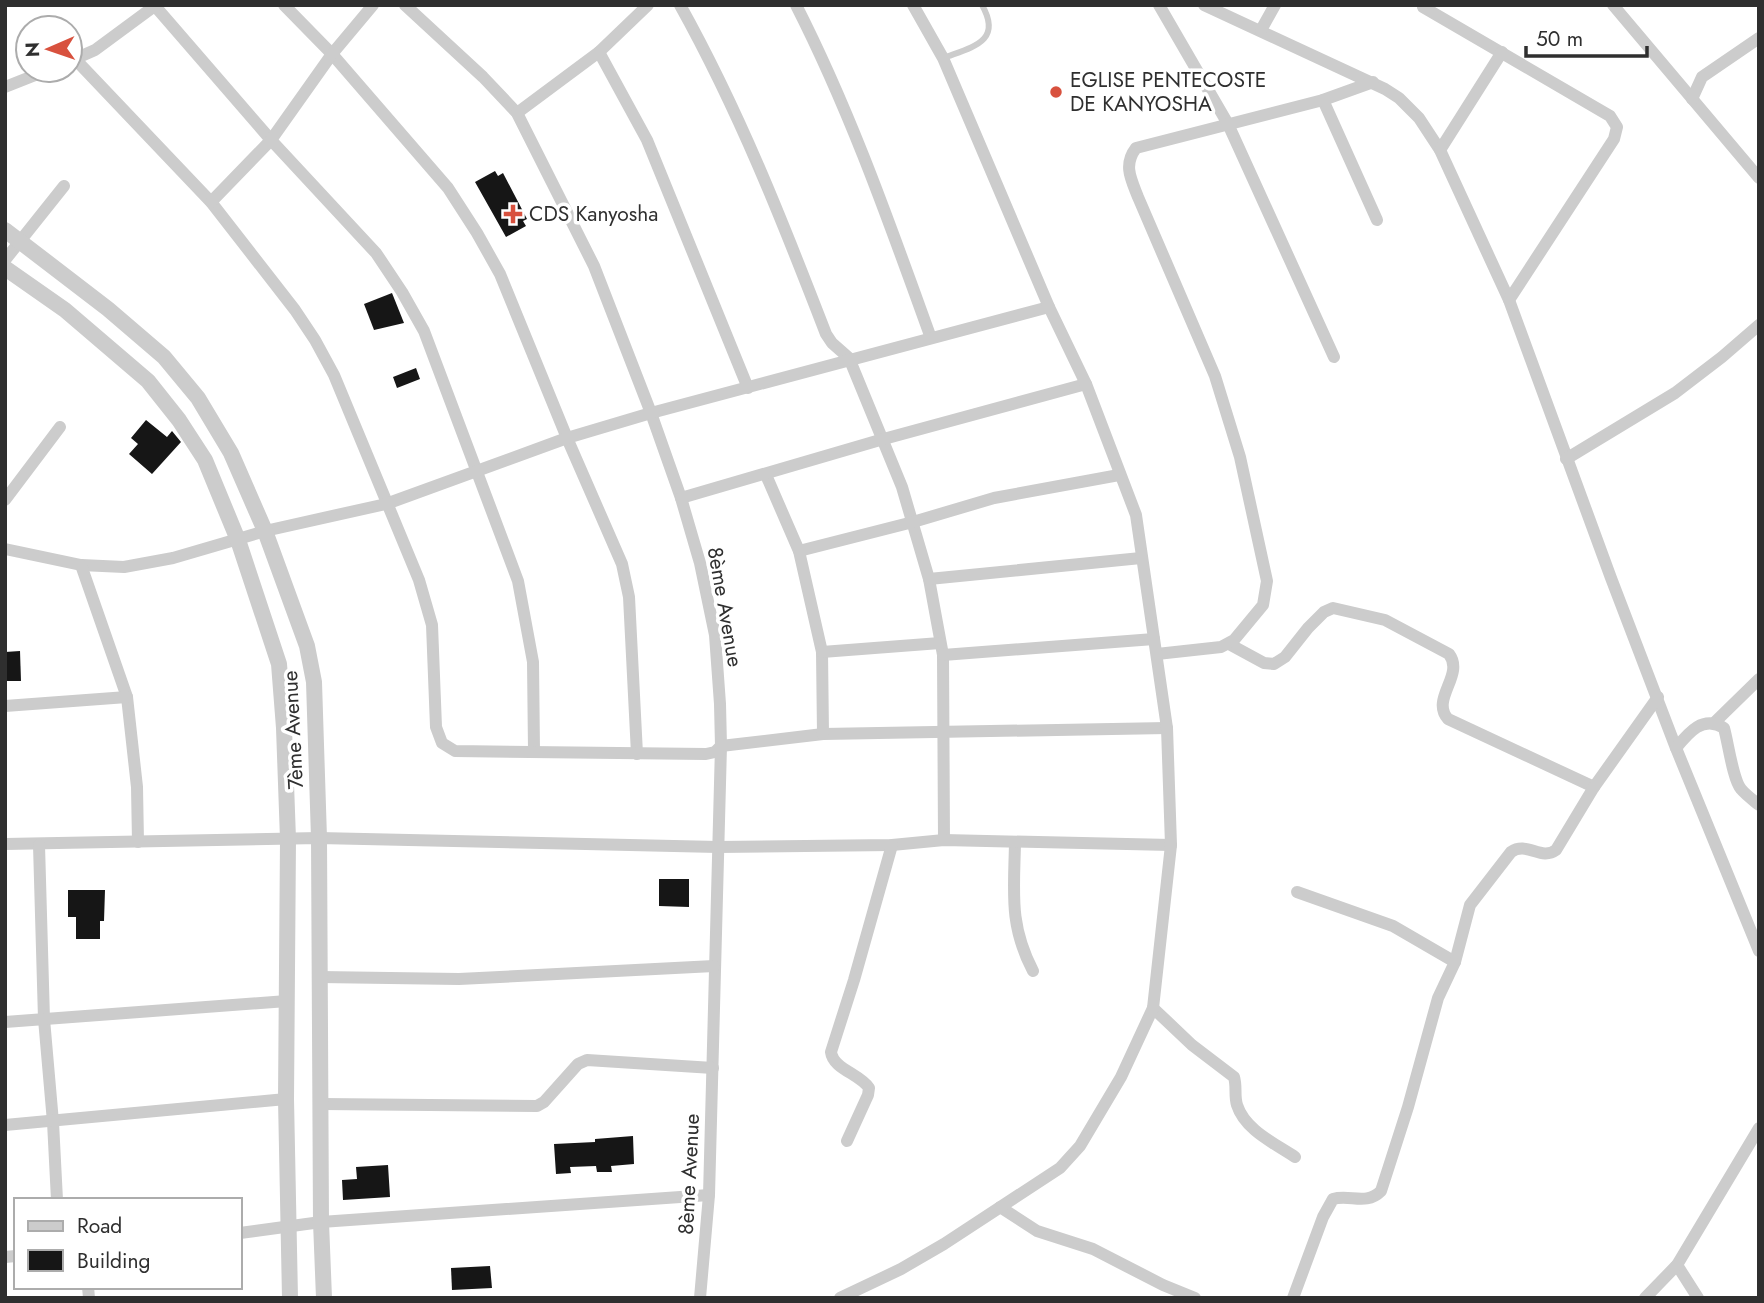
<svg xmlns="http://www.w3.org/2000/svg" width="1764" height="1303" font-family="Jost,sans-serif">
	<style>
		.building { fill: #161616 }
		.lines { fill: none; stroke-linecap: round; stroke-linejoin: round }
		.service { stroke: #ccc; stroke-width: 6 }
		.minor { stroke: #ccc; stroke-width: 12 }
		.tertiary { stroke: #ccc; stroke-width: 16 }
		.poi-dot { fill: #d8513e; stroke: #fff; stroke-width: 2.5 }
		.labels { text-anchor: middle; stroke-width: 7; stroke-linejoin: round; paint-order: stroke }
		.poi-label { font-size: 21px; fill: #2f2f2f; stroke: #fff; text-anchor: start }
		.street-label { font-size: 21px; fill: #2f2f2f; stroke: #fff }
	</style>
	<rect width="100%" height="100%" fill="#fff"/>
	<g class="building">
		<polygon points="495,171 498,176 503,173 527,219 523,221 526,226 506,237 475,182"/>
		<polygon points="392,293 404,323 374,330 364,304"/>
		<polygon points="416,368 420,379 397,388 393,377"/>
		<polygon points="146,420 167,437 172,431 181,442 152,474 129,454 138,444 131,438"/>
		<polygon points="20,651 21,681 5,681 5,652"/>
		<polygon points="659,879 689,879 689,907 659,906"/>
		<polygon points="68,890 105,890 104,921 100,921 100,939 76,939 76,917 68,917"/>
		<polygon points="633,1136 634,1164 611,1166 612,1172 597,1172 596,1166 570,1167 571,1173 556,1174 554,1144 595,1142 595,1139"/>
		<polygon points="388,1165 390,1197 343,1200 342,1180 357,1179 356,1167"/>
		<polygon points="490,1266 492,1288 452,1290 451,1268"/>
	</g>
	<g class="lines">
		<path class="service" d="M 943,58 C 972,47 1003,42 982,5"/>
		<g class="minor">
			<polyline points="284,5 332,54 448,188 477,233 500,274 567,438 622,564 629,597 637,754"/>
			<polyline points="405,5 483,77 517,113 594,266 651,413 681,498 700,563 715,635 720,704 721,746 709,1195 700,1298"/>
			<path d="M 680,5 C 739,111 782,220 826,334 L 832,343 L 849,358 L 902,487 L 929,579 L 943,655 L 944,840"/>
			<path d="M 796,5 C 851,113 890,225 931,338"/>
			<polyline points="1159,5 1228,124 1334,357"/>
			<polyline points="1204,5 1385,89 1399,98 1419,118 1440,150 1509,300 1611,578 1676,748 1759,951"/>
			<polyline points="1613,5 1759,178"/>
			<polyline points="155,6 271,140 376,253 402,292 424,331 518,581 533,662 534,751"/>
			<polyline points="1423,7 1610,116 1617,127 1614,139 1509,300"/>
			<polyline points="1261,30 1275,5"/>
			<polyline points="599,52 647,140 748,388"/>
			<polyline points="75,59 211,202 295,310 315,340 334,375 419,580 432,625 436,727 442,743 455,751 706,754 715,752 721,746 823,734 1167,728"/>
			<polyline points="70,61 95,50 156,5"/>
			<polyline points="5,87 48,70"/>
			<polyline points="1692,99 1702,77 1759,38"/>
			<polyline points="1323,100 1377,220"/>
			<polyline points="517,113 599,52 648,5"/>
			<polyline points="1440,150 1502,52"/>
			<polyline points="211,202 271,140 332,54 373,5"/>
			<polyline points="5,260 64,186"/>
			<polyline points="1566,459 1675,393 1722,357 1759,325"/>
			<polyline points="766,475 799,551 822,652 823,734"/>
			<polyline points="681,498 880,440 1086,384"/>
			<polyline points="5,500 60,427"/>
			<polyline points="5,549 81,565 124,567 173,558 265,531 386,504 567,438 651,413 1049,307"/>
			<polyline points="799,551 913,522 994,498 1119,475"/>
			<polyline points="81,565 127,697 137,787 138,842"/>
			<polyline points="929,579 1141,558"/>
			<path d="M 1229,644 L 1264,663 L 1274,664 L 1285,657 L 1308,628 L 1324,612 L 1333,608 L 1385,620 L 1449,654 C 1465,675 1430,699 1448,719 L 1594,787"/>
			<polyline points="822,652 940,643"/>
			<path d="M 1157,654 L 1221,647 L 1234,640 L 1263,605 L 1267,581 L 1240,457 L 1215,376 L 1138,197 C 1131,179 1123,165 1136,148 L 1323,100 L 1373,82"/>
			<polyline points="943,655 1154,639"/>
			<polyline points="5,706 127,697"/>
			<polyline points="1715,722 1759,679"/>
			<path d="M 1676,748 C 1689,732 1703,715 1724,728 C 1728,742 1733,780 1741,789 C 1746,795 1753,800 1759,805"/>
			<path d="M 1015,843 C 1014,893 1009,925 1033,971"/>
			<polyline points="5,844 319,838 718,847 892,845 944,840 1171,845"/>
			<polyline points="39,845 44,1019 53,1122 57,1200"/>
			<polyline points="1297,892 1393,926 1455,962"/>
			<polyline points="320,977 459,979 714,966"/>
			<path d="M 1153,1008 L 1192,1045 L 1234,1077 C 1237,1087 1234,1095 1237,1105 C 1245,1130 1274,1143 1295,1157"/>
			<polyline points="5,1022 287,1001"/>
			<polyline points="322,1104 537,1106 544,1102 578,1064 587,1060 713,1068"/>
			<polyline points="5,1125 286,1099"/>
			<path d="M 847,1141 L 868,1095 L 869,1088 C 860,1074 833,1069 831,1052 L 854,980 L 892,845"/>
			<polyline points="1000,1207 1037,1231 1093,1249 1163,1285 1195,1298"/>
			<polyline points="240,1233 321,1222 709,1195"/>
			<polyline points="5,1257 16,1256"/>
			<polyline points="1677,1265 1698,1298"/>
			<polyline points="88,1287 89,1298"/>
			<polyline points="840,1298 901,1269 944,1244 1060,1168 1080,1146 1121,1077 1153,1008 1171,845 1167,728 1136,515 1086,384 1049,307 943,58 913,5"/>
			<path d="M 1293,1298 L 1323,1217 L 1333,1199 C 1350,1194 1366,1206 1381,1191 L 1408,1107 L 1438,998 L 1455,962 L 1470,905 L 1511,852 C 1527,841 1541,861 1556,850 L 1594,787 L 1658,697"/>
			<polyline points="1645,1298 1677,1265 1759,1128"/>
		</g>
		<g class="tertiary">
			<polyline points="5,230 108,309 164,357 198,398 231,453 265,531 307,646 314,682 319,838 321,1222 324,1298"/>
			<polyline points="5,268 65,310 148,381 179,420 205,460 238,540 279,664 284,728 288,839 286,1099 290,1298"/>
		</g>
	</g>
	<g class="poi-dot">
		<circle cx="1056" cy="92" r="7"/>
		<path d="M509.5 203.5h7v7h7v7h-7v7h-7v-7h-7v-7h7z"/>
	</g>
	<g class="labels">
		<g class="poi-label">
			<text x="1070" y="87">EGLISE PENTECOSTE<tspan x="1070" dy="24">DE KANYOSHA</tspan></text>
			<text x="529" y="221">CDS Kanyosha</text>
		</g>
		<g class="street-label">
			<text transform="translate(725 607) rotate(80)" y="7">8ème Avenue</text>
			<text transform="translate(293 730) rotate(-93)" y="7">7ème Avenue</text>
			<text transform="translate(689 1174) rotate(-87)" y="7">8ème Avenue</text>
		</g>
	</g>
	<rect width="1764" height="1303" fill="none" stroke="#2f2f2f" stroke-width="14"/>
	<rect x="14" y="1198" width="228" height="91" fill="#ffffff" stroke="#acacac" stroke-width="2"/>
	<rect x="28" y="1221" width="35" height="10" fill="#cccccc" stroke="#acacac" stroke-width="2"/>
	<text x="77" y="1233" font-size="21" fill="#2f2f2f">Road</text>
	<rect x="28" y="1250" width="35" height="21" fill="#161616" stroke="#acacac" stroke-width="2"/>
	<text x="77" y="1268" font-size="21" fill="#2f2f2f">Building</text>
	<g transform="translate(49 49) rotate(268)"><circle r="33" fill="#ffffff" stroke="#acacac" stroke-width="2"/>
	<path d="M0-5L12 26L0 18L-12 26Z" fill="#d8513e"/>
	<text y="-10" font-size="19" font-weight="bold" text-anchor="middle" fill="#2f2f2f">N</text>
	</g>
	<path d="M1526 46v10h121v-10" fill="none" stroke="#2f2f2f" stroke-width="3.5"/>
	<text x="1536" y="46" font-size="21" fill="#2f2f2f" stroke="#ffffff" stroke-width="5" paint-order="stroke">50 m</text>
</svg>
